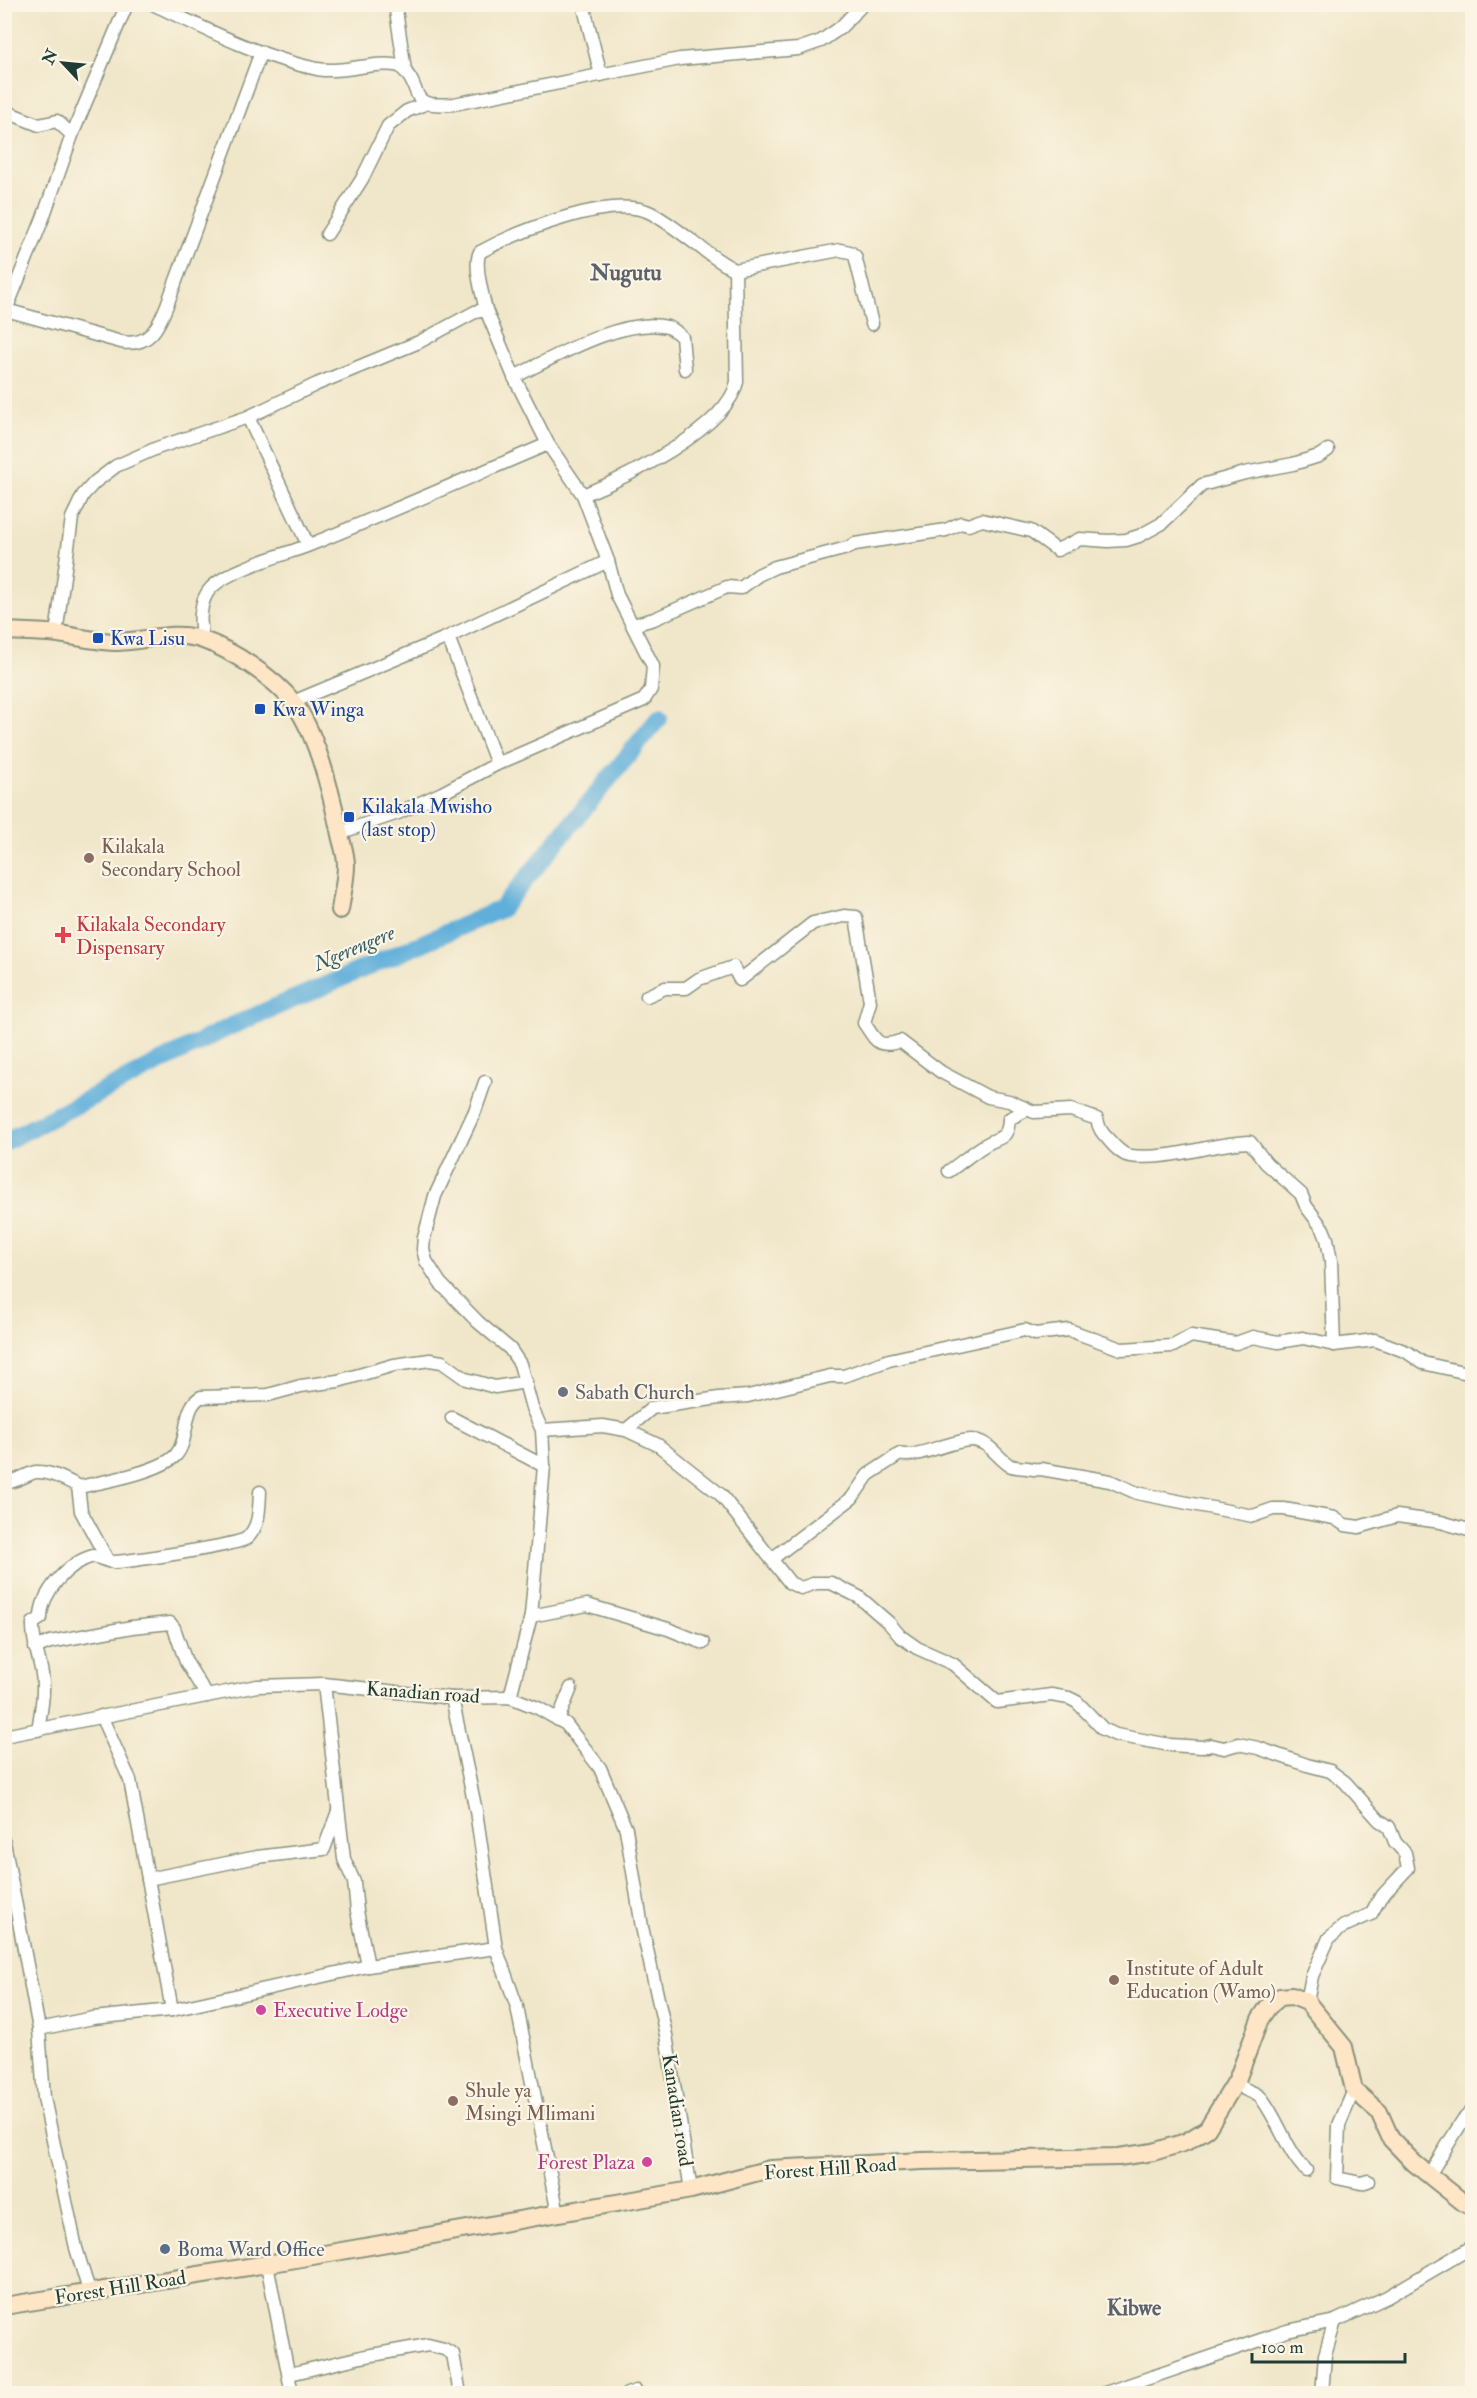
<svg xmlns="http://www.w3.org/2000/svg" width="1477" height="2398" font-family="'IM FELL Double Pica',serif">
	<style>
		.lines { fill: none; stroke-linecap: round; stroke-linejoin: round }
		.river { stroke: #5fafda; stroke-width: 18 }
		.street-casing { stroke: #88927e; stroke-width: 15 }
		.secondary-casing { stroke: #88927e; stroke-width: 20 }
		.street { stroke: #fff; stroke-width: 12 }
		.secondary { stroke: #fee5c5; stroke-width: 16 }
		.transit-dot { fill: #1a4fb4; stroke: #fcf5e5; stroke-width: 2 }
		.education-dot { fill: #8d6e63; stroke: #fcf5e5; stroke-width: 2 }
		.health-dot { fill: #e0444e; stroke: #fcf5e5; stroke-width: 2 }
		.worship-dot { fill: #6b7280; stroke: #fcf5e5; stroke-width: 2 }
		.hotel-dot { fill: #d1479c; stroke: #fcf5e5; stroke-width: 2 }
		.service-dot { fill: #5c6f8a; stroke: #fcf5e5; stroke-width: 2 }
		.labels { text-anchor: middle; stroke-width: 4.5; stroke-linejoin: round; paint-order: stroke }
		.transit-label { font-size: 20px; fill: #164399; stroke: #fcf5e5; text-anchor: start }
		.education-label { font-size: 20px; fill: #785e54; stroke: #fcf5e5; text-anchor: start }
		.health-label { font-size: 20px; fill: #be3a42; stroke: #fcf5e5; text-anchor: start }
		.worship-label { font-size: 20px; fill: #5b616d; stroke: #fcf5e5; text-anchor: start }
		.street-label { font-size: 20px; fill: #1f3d34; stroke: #fcf5e5 }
		.hotel-label { font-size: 20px; fill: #b23c85; stroke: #fcf5e5; text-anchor: start }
		.service-label { font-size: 20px; fill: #4e5e75; stroke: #fcf5e5; text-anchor: start }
		.water-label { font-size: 21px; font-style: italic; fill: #325f66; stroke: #fcf5e5 }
		.quarter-label { font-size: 22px; font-weight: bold; fill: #5b626d; stroke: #fcf5e5 }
	</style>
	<rect width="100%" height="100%" fill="#fcf5e5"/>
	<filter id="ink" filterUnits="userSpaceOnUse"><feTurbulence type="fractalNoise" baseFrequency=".0167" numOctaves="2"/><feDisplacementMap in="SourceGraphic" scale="12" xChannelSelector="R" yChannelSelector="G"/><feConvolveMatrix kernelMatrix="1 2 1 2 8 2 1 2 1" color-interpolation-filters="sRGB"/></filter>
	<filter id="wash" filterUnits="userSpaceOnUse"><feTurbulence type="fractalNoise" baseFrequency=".008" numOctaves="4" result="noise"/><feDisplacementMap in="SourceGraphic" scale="24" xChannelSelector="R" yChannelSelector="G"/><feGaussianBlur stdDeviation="1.35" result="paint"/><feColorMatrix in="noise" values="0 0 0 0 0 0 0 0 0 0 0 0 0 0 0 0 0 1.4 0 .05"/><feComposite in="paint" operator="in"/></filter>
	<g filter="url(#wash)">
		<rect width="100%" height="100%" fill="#f0e6c9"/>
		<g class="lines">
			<polyline class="river" points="4,1142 227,1028 501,909 659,718"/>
		</g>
	</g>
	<g filter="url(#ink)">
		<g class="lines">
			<defs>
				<g id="street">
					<path d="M 153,4 C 205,29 260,57 317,69 C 345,74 373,60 400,66 C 427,91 403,108 454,104 L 680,59 L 798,49 L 821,41 L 840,28 L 863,4"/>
					<polyline points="395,4 405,70"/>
					<polyline points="583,4 601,75"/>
					<polyline points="4,107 7,112 39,125 57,121 72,135"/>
					<polyline points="327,234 362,179 388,126 407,111 425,104"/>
					<path d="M 6,310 L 121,342 C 149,347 158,328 167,305 L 261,52"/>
					<path d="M 486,310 C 483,296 473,265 480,252 C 517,232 612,193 651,213 C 681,229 705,255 735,270 L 840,250 L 850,252 L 855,256 L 872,324"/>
					<polyline points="4,315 43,218 72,135 127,4"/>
					<path d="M 514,377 C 553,358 624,316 667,327 C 673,328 677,333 682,337 L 685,369"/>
					<polyline points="248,417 308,545"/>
					<path d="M 583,495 C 625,478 727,429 737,382 L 735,270"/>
					<polyline points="633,625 654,619 727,587 741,588 758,575 775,567 847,548 855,544 946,530 961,523 968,525 982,520 1031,531 1057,550 1080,539 1108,541 1126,540 1139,536 1161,524 1202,485 1245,473 1293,464 1319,456 1328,450"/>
					<polyline points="56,634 72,518 83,495 95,482 116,466 157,448 248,417 317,384 419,342 475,312 486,310 514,377 548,444 583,495 608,561 617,595 653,666 651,689 644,700 497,764 442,793 398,813 339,833"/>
					<polyline points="448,637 497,764"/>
					<path d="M 203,640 C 199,624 199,600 211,588 C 228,570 283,555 307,546 C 388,513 468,478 548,444"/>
					<polyline points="293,702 448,637 608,561"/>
					<path d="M 647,996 L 665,988 L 686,988 L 699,979 L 733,967 L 740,980 L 813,923 L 844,916 L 856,917 L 870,1002 L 864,1023 C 876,1040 877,1049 900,1041 L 941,1072 L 988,1097 L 1009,1101 L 1034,1112 L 1071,1110 L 1097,1119 C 1099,1129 1102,1133 1108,1139 C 1114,1146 1122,1155 1130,1156 C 1170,1161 1211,1143 1250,1142 L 1266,1163 L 1301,1194 L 1306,1206 L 1323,1229 L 1327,1239 L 1331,1261 L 1334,1345"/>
					<polyline points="485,1082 475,1111 435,1196 424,1238 423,1249 426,1261 440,1283 478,1322 510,1349 520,1364 532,1408 542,1430 544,1466 531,1616 510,1697"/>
					<path d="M 949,1171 C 961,1163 973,1152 985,1145 C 1000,1136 1008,1140 1009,1119 L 1026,1110"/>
					<polyline points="452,1418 544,1466"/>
					<polyline points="542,1430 603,1426 626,1430 658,1445 721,1495 790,1583 801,1588 816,1583 831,1583 859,1597 889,1623 900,1636 917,1648 953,1664 997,1702 1051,1695 1069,1698 1077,1702 1103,1729 1116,1735 1170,1745 1202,1747 1211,1745 1224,1748 1238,1744 1258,1748 1307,1765 1330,1771 1345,1782 1379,1820 1389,1827 1395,1842 1405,1853 1408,1868 1380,1898 1371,1914 1344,1926 1329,1938 1312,1976 1307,2002"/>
					<polyline points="626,1430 652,1408 719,1398 748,1396 830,1376 844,1376 889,1360 1025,1330 1035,1334 1069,1330 1121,1349 1173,1346 1191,1336 1236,1343 1253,1337 1278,1342 1303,1338 1334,1345 1375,1340 1407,1352 1423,1363 1472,1374"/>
					<path d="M 4,1483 C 18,1482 28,1473 36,1472 C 50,1471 66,1480 78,1486 L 81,1511 L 108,1561"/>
					<path d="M 79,1487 C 102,1482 160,1472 176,1455 C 190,1439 182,1407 201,1397 L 268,1395 L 301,1386 L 338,1381 L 394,1365 L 430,1360 L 442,1362 L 466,1379 L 495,1387 L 526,1382"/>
					<path d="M 773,1558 L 852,1498 L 868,1475 L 900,1454 C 913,1460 952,1440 971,1440 C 988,1440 997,1457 1009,1465 C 1015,1468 1021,1467 1027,1468 C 1033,1469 1035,1470 1041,1469 L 1110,1481 L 1137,1493 L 1253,1516 L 1273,1509 L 1284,1509 L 1334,1518 L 1345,1525 L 1359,1527 L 1397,1516 L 1441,1522 L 1472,1531"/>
					<polyline points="531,1616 587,1605 668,1629 703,1643"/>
					<polyline points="35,1648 50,1642 132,1627 170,1623 174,1628 186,1662 207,1696"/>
					<polyline points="324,1684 344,1859 354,1882 357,1911 368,1966"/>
					<polyline points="452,1698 476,1811 496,1948 517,2007 558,2214"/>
					<polyline points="101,1716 130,1780 172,2010"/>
					<polyline points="558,1720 571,1688"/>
					<path d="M 38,1730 C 41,1711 45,1692 42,1674 C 39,1656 32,1641 33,1623 L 41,1618 C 41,1592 68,1563 93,1556 C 101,1558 107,1562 115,1562 C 131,1561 239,1545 247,1538 C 260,1526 259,1509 260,1492"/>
					<polyline points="4,1736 257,1686 324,1684 452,1698 510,1697 538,1708 566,1724 572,1732 600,1768 626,1829 642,1927 666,2035 691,2190"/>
					<polyline points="4,1842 39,2029 44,2098 76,2248 89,2291"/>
					<polyline points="148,1879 257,1857 324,1849 338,1811"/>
					<polyline points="39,2029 93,2018 172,2010 368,1966 496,1948"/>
					<path d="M 1237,2080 C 1241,2093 1254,2089 1262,2099 C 1279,2121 1286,2150 1306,2170"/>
					<polyline points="1354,2090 1339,2125 1337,2178 1361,2183 1368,2181"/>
					<polyline points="1429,2175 1463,2120 1472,2111"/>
					<polyline points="267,2264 292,2394"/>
					<polyline points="290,2374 361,2357 428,2345 444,2349 453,2354 460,2394"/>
					<polyline points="627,2394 636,2391"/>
					<polyline points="1102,2394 1287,2331 1335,2321 1387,2297 1472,2247"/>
					<polyline points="1322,2394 1325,2355 1335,2321"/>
				</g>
				<g id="secondary">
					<path d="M 4,631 C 23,632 41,632 59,634 C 78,637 99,642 118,642 C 147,641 174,630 203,640 C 232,650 274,678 293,702 C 317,733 331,792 339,830 C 341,842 346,852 346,865 C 346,880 342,895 340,910"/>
					<polyline points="4,2306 267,2264 691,2190 770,2169 922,2161 1118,2157 1153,2152 1186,2142 1207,2129 1237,2080 1260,2019 1268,2007 1280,1997 1292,1996 1307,2002 1344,2047 1354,2090 1379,2112 1391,2139 1414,2163 1464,2203 1472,2207"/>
				</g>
			</defs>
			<use href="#street" class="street-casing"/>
			<use href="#secondary" class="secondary-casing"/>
			<use href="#street" class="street"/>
			<use href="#secondary" class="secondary"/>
		</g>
	</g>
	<g class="transit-dot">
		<rect x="92" y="632" width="12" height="12" rx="3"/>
		<rect x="254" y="703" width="12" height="12" rx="3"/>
		<rect x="343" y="811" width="12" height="12" rx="3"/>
	</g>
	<g class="education-dot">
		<circle cx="89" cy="858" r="6"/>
		<circle cx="1114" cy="1980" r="6"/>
		<circle cx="453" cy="2101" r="6"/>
	</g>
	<path class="health-dot" d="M60 926h6v6h6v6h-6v6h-6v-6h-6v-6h6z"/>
	<circle class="worship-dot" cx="563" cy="1392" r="6"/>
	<g class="hotel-dot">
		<circle cx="261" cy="2010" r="6"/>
		<circle cx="647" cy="2162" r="6"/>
	</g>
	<circle class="service-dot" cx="165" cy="2249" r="6"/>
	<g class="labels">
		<g class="transit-label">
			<text x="110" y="645">Kwa Lisu</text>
			<text x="272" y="716">Kwa Winga</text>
			<text x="361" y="813">Kilakala Mwisho<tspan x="361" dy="23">(last stop)</tspan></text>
		</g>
		<g class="education-label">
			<text x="101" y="853">Kilakala<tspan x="101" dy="23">Secondary School</tspan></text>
			<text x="1126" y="1975">Institute of Adult<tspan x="1126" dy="23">Education (Wamo)</tspan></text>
			<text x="465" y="2097">Shule ya<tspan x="465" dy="23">Msingi Mlimani</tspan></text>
		</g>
		<g class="health-label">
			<text x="76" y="931">Kilakala Secondary<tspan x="76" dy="23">Dispensary</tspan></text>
		</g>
		<g class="worship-label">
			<text x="575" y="1399">Sabath Church</text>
		</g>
		<g class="street-label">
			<text transform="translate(423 1692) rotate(4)" y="7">Kanadian road</text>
			<text transform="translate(678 2110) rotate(81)" y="7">Kanadian road</text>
			<text transform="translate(830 2168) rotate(-4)" y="7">Forest Hill Road</text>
			<text transform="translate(120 2287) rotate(-9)" y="7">Forest Hill Road</text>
		</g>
		<g class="hotel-label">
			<text x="273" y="2017">Executive Lodge</text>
			<text x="635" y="2169" text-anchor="end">Forest Plaza</text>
		</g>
		<g class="service-label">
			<text x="177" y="2256">Boma Ward Office</text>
		</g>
		<g class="water-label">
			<text transform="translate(354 948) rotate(-23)" y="7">Ngerengere</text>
		</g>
		<g class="quarter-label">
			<text x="626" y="280">Nugutu</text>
			<text x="1134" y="2315">Kibwe</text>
		</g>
	</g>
	<rect width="1477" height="2398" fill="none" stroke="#fcf5e5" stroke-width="24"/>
	<g transform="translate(63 63) rotate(296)" stroke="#fcf5e5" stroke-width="4.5" paint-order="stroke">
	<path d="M0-4.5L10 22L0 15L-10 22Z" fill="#1f3d34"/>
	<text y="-9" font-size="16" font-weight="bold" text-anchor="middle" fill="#1f3d34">N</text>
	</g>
	<path d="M1252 2353v9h153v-9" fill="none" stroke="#1f3d34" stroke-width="3"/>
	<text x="1261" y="2353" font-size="18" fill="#1f3d34" stroke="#fcf5e5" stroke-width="4.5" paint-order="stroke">100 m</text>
</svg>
